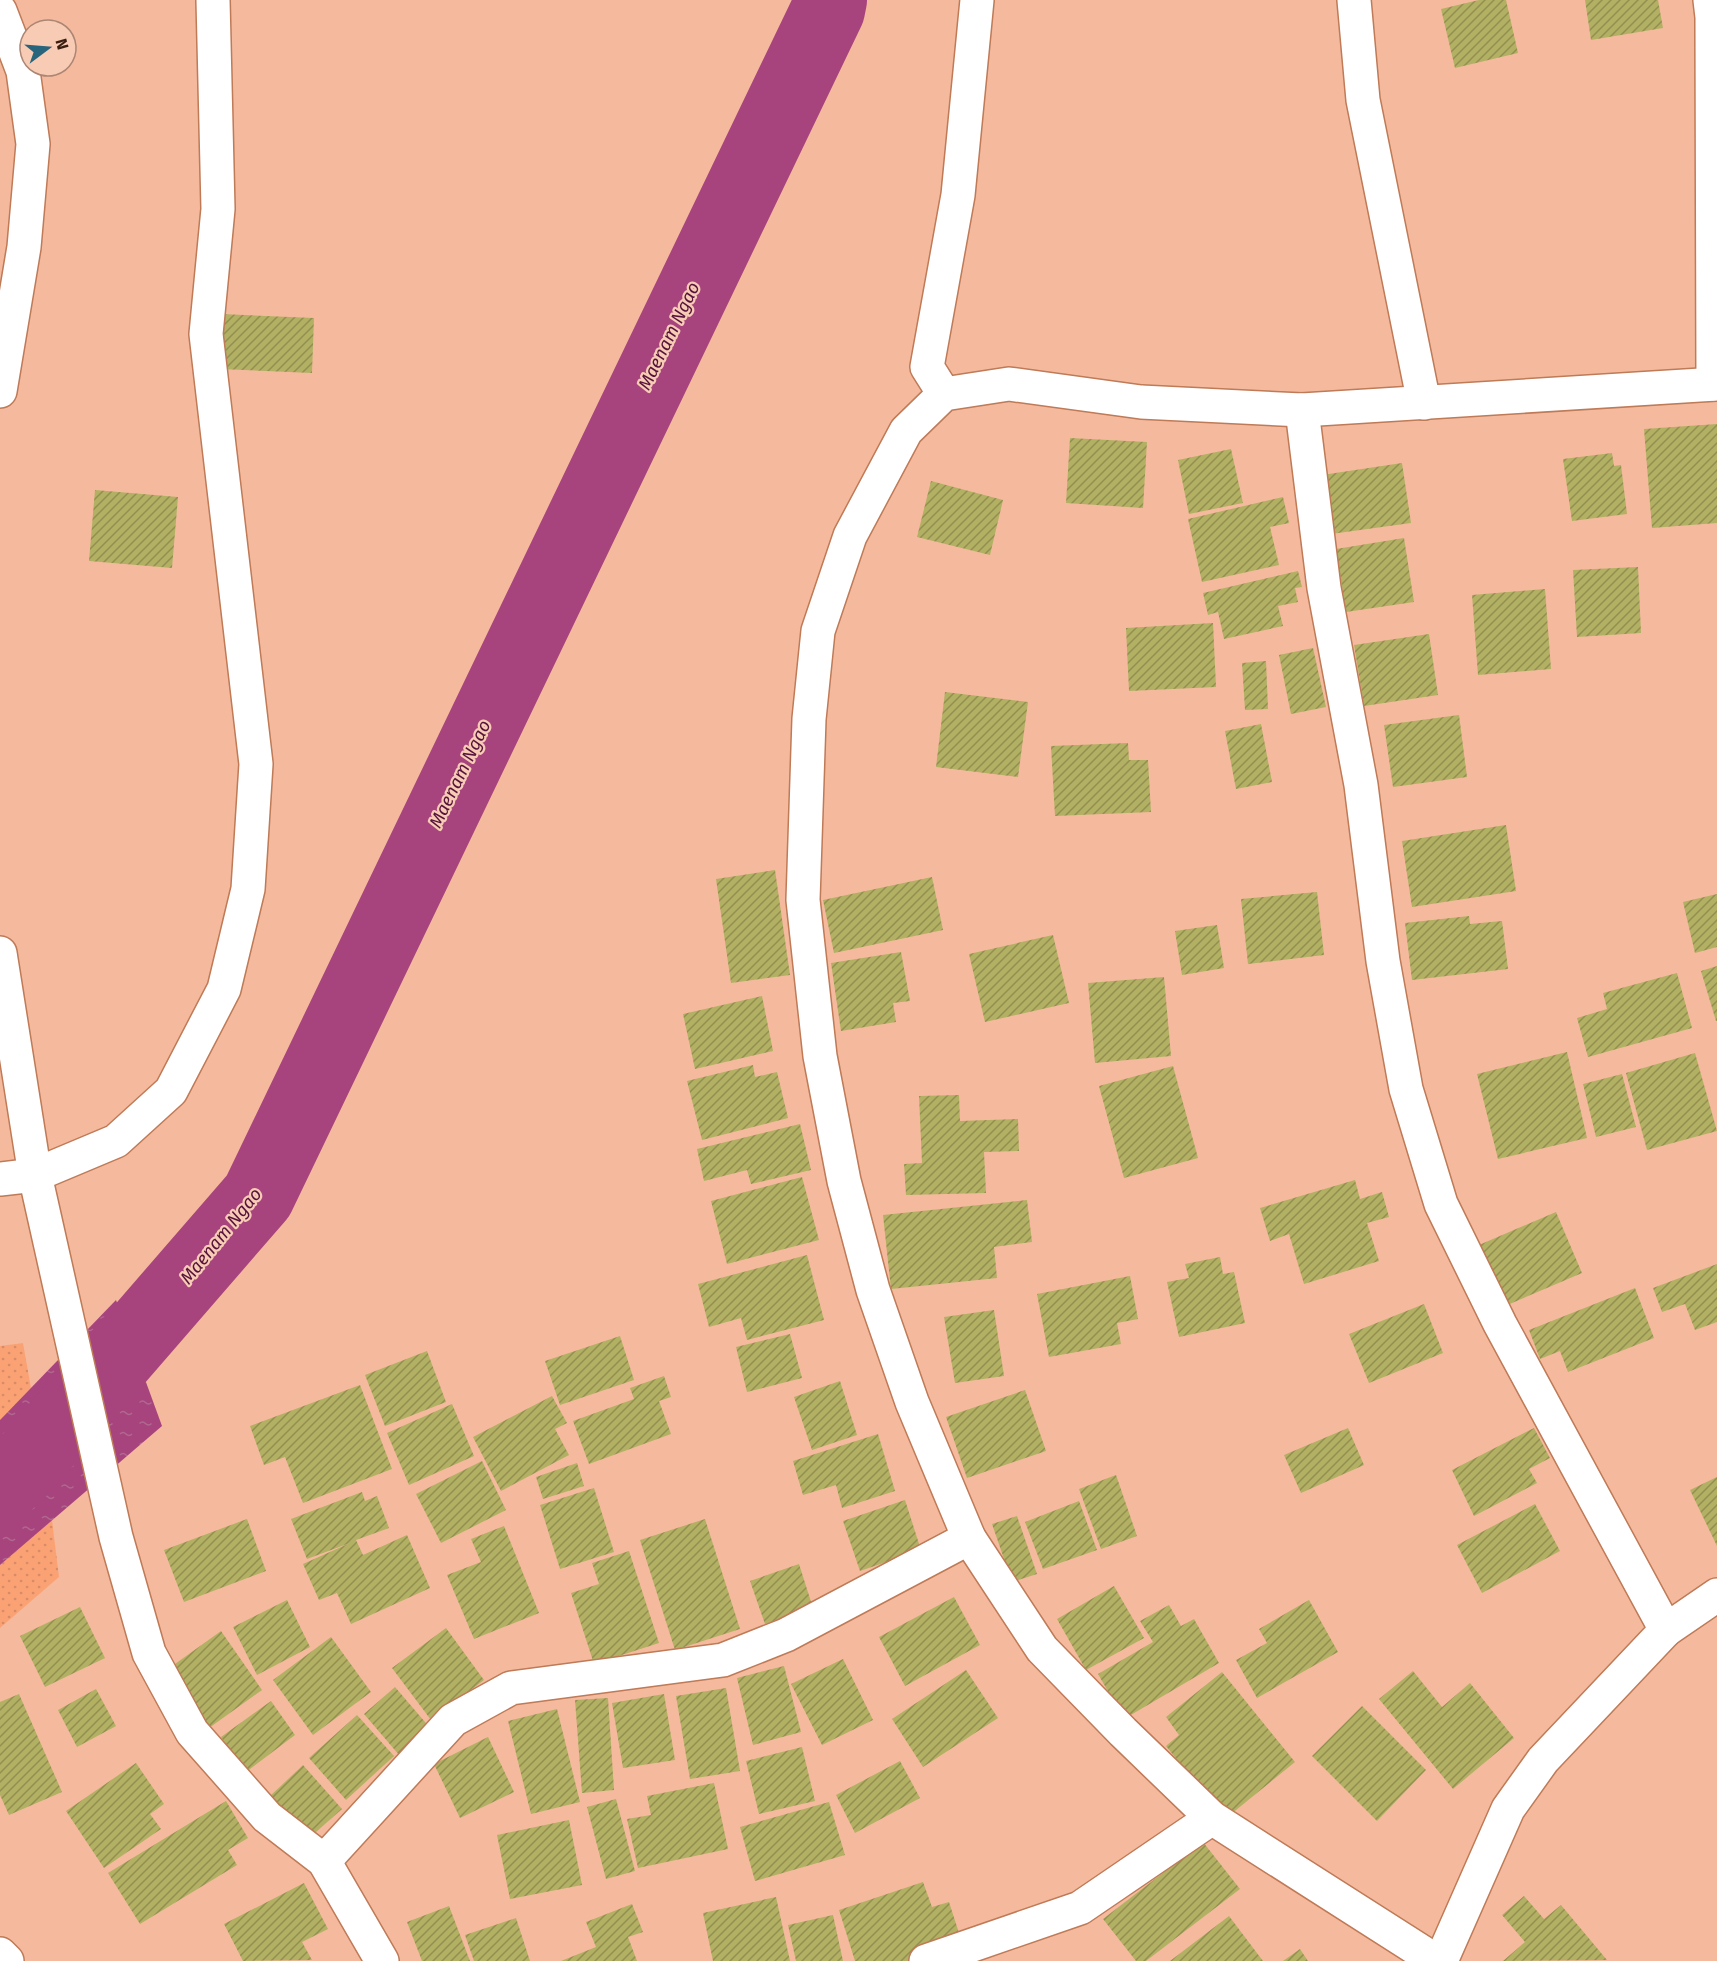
<svg xmlns="http://www.w3.org/2000/svg" width="1717" height="1961" font-family="'Fira Sans',sans-serif">
	<style>
		.grass { fill: url(#grass-dots) }
		.water { fill: url(#water-ripples) }
		.lines { fill: none; stroke-linecap: round; stroke-linejoin: round }
		.river { stroke: #a7447e; stroke-width: 74 }
		.building { fill: url(#building-hatch) }
		.street-casing { stroke: #bf7a57; stroke-width: 36 }
		.street { stroke: #fff; stroke-width: 33 }
		.labels { text-anchor: middle; stroke-width: 4.5; stroke-linejoin: round; paint-order: stroke }
		.water-label { font-size: 18px; font-style: italic; fill: #55133c; stroke: #f8cbb5 }
	</style>
	<defs>
		<pattern id="grass-dots" width="8" height="8" patternUnits="userSpaceOnUse" patternTransform="scale(1.5)"><rect width="8" height="8" fill="#fba275"/><path d="M2 2h.1M6 6h.1" fill="none" stroke="#d88b64" stroke-width="1.8" stroke-linecap="round"/></pattern>
		<pattern id="water-ripples" width="26" height="14" patternUnits="userSpaceOnUse" patternTransform="scale(1.5)"><rect width="26" height="14" fill="#a7447e"/><path d="M2 4q2-2 4 0t4 0M15 11q2-2 4 0t4 0" fill="none" stroke="#b0688f"/></pattern>
		<pattern id="building-hatch" width="6" height="6" patternUnits="userSpaceOnUse" patternTransform="scale(1.5)"><rect width="6" height="6" fill="#b2b063"/><path d="M-1 1l2-2M0 6l6-6M5 7l2-2" fill="none" stroke="#928f50"/></pattern>
	</defs>
	<rect width="100%" height="100%" fill="#f5ba9d"/>
	<g class="grass">
		<polygon points="23,1343 31,1388 0,1420 0,1346"/>
		<polygon points="52,1520 59,1577 0,1628 0,1565"/>
	</g>
	<polygon class="water" points="116,1300 162,1426 0,1565 0,1420"/>
	<g class="lines">
		<polyline class="river" points="0,1489 24,1466 258,1196 828,10 830,0"/>
	</g>
	<g class="building">
		<polygon points="1479,0 1506,0 1518,53 1455,68 1441,9"/>
		<polygon points="1585,0 1658,0 1663,28 1591,40"/>
		<polygon points="222,314 314,318 312,373 220,369"/>
		<polygon points="1717,424 1717,523 1652,528 1644,429"/>
		<polygon points="1070,438 1147,442 1143,508 1066,503"/>
		<polygon points="1231,449 1243,503 1189,514 1178,460"/>
		<polygon points="1612,453 1614,466 1621,465 1627,514 1572,521 1563,459"/>
		<polygon points="1402,463 1411,523 1331,534 1322,475"/>
		<polygon points="931,481 1003,500 990,555 917,537"/>
		<polygon points="95,490 178,497 172,568 89,561"/>
		<polygon points="1283,497 1289,523 1270,527 1279,565 1202,582 1188,519"/>
		<polygon points="1404,538 1414,602 1346,612 1336,549"/>
		<polygon points="1638,567 1641,633 1577,637 1573,570"/>
		<polygon points="1298,571 1302,587 1295,588 1298,602 1278,606 1283,626 1224,639 1218,612 1208,615 1203,593"/>
		<polygon points="1545,589 1551,669 1478,675 1472,595"/>
		<polygon points="1213,623 1216,687 1129,691 1126,628"/>
		<polygon points="1429,634 1438,695 1364,706 1354,645"/>
		<polygon points="1313,648 1326,707 1291,714 1279,655"/>
		<polygon points="1266,661 1268,709 1245,710 1242,663"/>
		<polygon points="945,692 1028,702 1018,777 936,767"/>
		<polygon points="1459,715 1467,777 1393,787 1384,725"/>
		<polygon points="1261,724 1272,782 1236,789 1225,731"/>
		<polygon points="1128,743 1129,760 1148,760 1151,812 1055,816 1051,746"/>
		<polygon points="1506,825 1516,891 1412,907 1402,841"/>
		<polygon points="775,870 790,975 731,983 716,879"/>
		<polygon points="932,877 943,930 834,953 823,900"/>
		<polygon points="1317,892 1324,955 1248,964 1241,899"/>
		<polygon points="1717,894 1717,947 1695,953 1683,902"/>
		<polygon points="1469,916 1470,924 1502,921 1508,969 1412,980 1405,923"/>
		<polygon points="1217,925 1224,968 1182,975 1175,931"/>
		<polygon points="1053,935 1069,1003 985,1022 969,954"/>
		<polygon points="901,952 910,1001 893,1003 896,1022 841,1031 831,963"/>
		<polygon points="1717,966 1717,1021 1716,1021 1701,971"/>
		<polygon points="1677,973 1692,1028 1588,1057 1577,1018 1607,1009 1603,993"/>
		<polygon points="1164,977 1171,1056 1095,1063 1088,983"/>
		<polygon points="762,996 773,1051 695,1069 683,1014"/>
		<polygon points="1567,1052 1587,1138 1498,1159 1477,1074"/>
		<polygon points="1695,1053 1717,1131 1647,1150 1626,1073"/>
		<polygon points="753,1065 755,1077 777,1072 788,1118 702,1140 687,1081"/>
		<polygon points="1173,1066 1198,1158 1124,1178 1099,1086"/>
		<polygon points="1622,1074 1636,1127 1596,1137 1583,1084"/>
		<polygon points="959,1095 960,1121 1018,1119 1019,1151 984,1152 986,1193 906,1195 904,1164 922,1163 919,1096"/>
		<polygon points="800,1124 811,1170 751,1184 747,1170 704,1181 697,1149"/>
		<polygon points="802,1177 819,1240 727,1264 711,1201"/>
		<polygon points="1355,1180 1360,1199 1382,1192 1389,1217 1367,1223 1379,1261 1304,1284 1289,1234 1270,1241 1260,1208"/>
		<polygon points="1027,1200 1032,1242 994,1247 997,1278 891,1289 883,1215"/>
		<polygon points="1556,1212 1582,1273 1505,1306 1479,1245"/>
		<polygon points="807,1255 824,1320 747,1340 741,1318 709,1327 698,1284"/>
		<polygon points="1220,1257 1223,1274 1234,1272 1245,1323 1179,1337 1167,1282 1189,1278 1185,1264"/>
		<polygon points="1717,1264 1717,1322 1695,1330 1685,1304 1662,1312 1653,1288"/>
		<polygon points="1130,1276 1138,1319 1117,1323 1121,1344 1049,1357 1037,1294"/>
		<polygon points="1635,1288 1654,1338 1568,1372 1560,1351 1540,1359 1529,1330"/>
		<polygon points="1424,1304 1443,1353 1369,1383 1349,1334"/>
		<polygon points="994,1310 1004,1376 955,1383 944,1317"/>
		<polygon points="790,1334 802,1378 747,1392 736,1347"/>
		<polygon points="620,1336 634,1380 560,1405 545,1361"/>
		<polygon points="427,1351 446,1402 385,1426 365,1375"/>
		<polygon points="664,1376 671,1397 659,1401 671,1434 589,1464 573,1421 634,1399 630,1388"/>
		<polygon points="840,1381 857,1435 812,1450 794,1397"/>
		<polygon points="360,1385 392,1469 303,1503 285,1457 264,1465 250,1426"/>
		<polygon points="1025,1390 1046,1451 967,1478 946,1417"/>
		<polygon points="552,1396 567,1423 555,1429 569,1455 501,1491 473,1437"/>
		<polygon points="452,1404 474,1456 409,1485 387,1433"/>
		<polygon points="1348,1428 1364,1465 1301,1493 1284,1455"/>
		<polygon points="1534,1428 1550,1458 1529,1469 1537,1483 1474,1516 1452,1470"/>
		<polygon points="878,1434 895,1491 842,1508 836,1485 803,1495 793,1461"/>
		<polygon points="482,1461 506,1510 441,1543 416,1494"/>
		<polygon points="577,1463 584,1486 543,1499 536,1477"/>
		<polygon points="1116,1475 1137,1536 1101,1549 1079,1489"/>
		<polygon points="1717,1477 1717,1546 1690,1490"/>
		<polygon points="594,1488 614,1552 560,1569 540,1505"/>
		<polygon points="362,1492 365,1501 377,1496 389,1528 356,1540 363,1555 407,1535 430,1588 351,1624 337,1593 319,1600 303,1564 350,1543 307,1559 291,1519"/>
		<polygon points="905,1500 921,1550 860,1571 843,1521"/>
		<polygon points="1079,1501 1097,1550 1043,1569 1025,1522"/>
		<polygon points="1535,1504 1560,1551 1482,1593 1457,1545"/>
		<polygon points="1017,1516 1037,1574 1012,1582 992,1524"/>
		<polygon points="247,1519 266,1571 184,1602 164,1550"/>
		<polygon points="705,1519 740,1629 675,1650 640,1540"/>
		<polygon points="504,1526 539,1613 474,1639 447,1575 481,1562 471,1539"/>
		<polygon points="629,1551 659,1643 594,1664 571,1593 599,1584 592,1563"/>
		<polygon points="799,1564 813,1608 765,1624 750,1581"/>
		<polygon points="1114,1586 1144,1638 1086,1670 1057,1619"/>
		<polygon points="954,1597 980,1645 905,1686 879,1637"/>
		<polygon points="287,1600 310,1647 257,1675 233,1627"/>
		<polygon points="1309,1600 1338,1652 1257,1698 1236,1660 1267,1643 1259,1629"/>
		<polygon points="1169,1605 1181,1626 1194,1619 1219,1663 1124,1719 1098,1674 1153,1642 1140,1621"/>
		<polygon points="80,1607 105,1658 45,1687 20,1636"/>
		<polygon points="446,1628 484,1680 431,1720 392,1668"/>
		<polygon points="221,1631 262,1690 209,1728 168,1669"/>
		<polygon points="331,1637 371,1692 313,1735 273,1680"/>
		<polygon points="843,1659 873,1720 822,1745 791,1684"/>
		<polygon points="784,1666 801,1732 753,1745 737,1678"/>
		<polygon points="966,1670 998,1718 923,1767 892,1719"/>
		<polygon points="1413,1671 1442,1707 1470,1683 1514,1738 1453,1789 1379,1699"/>
		<polygon points="1222,1672 1295,1762 1225,1819 1166,1746 1179,1735 1166,1717"/>
		<polygon points="395,1687 431,1729 400,1756 364,1714"/>
		<polygon points="726,1688 740,1771 690,1779 676,1696"/>
		<polygon points="96,1689 116,1726 77,1747 58,1710"/>
		<polygon points="19,1694 62,1792 9,1815 0,1795 0,1702"/>
		<polygon points="664,1694 675,1760 623,1768 612,1703"/>
		<polygon points="608,1698 614,1790 582,1793 575,1700"/>
		<polygon points="271,1701 295,1735 246,1772 221,1737"/>
		<polygon points="1362,1706 1426,1770 1377,1821 1312,1756"/>
		<polygon points="557,1709 580,1802 531,1814 508,1721"/>
		<polygon points="357,1715 394,1756 346,1800 309,1758"/>
		<polygon points="488,1737 514,1792 460,1818 434,1764"/>
		<polygon points="802,1747 815,1801 759,1814 746,1761"/>
		<polygon points="900,1761 920,1798 855,1833 836,1795"/>
		<polygon points="136,1763 164,1804 150,1814 161,1829 104,1868 66,1811"/>
		<polygon points="303,1765 342,1809 307,1840 269,1797"/>
		<polygon points="714,1783 728,1849 638,1868 627,1819 651,1815 647,1796"/>
		<polygon points="616,1799 635,1871 606,1879 587,1807"/>
		<polygon points="226,1801 248,1838 228,1850 237,1865 140,1924 108,1873"/>
		<polygon points="829,1802 845,1855 755,1881 740,1827"/>
		<polygon points="569,1820 582,1885 510,1899 497,1835"/>
		<polygon points="1203,1842 1240,1889 1146,1961 1136,1961 1103,1919"/>
		<polygon points="923,1882 932,1907 949,1902 959,1933 911,1961 855,1961 839,1910"/>
		<polygon points="304,1883 328,1929 302,1942 312,1960 243,1961 224,1924"/>
		<polygon points="1524,1896 1544,1919 1561,1905 1607,1960 1503,1961 1525,1942 1502,1915"/>
		<polygon points="776,1897 790,1961 713,1961 703,1913"/>
		<polygon points="632,1904 643,1932 628,1937 637,1961 561,1961 596,1947 586,1922"/>
		<polygon points="449,1906 470,1961 422,1961 407,1922"/>
		<polygon points="833,1915 843,1961 796,1961 788,1925"/>
		<polygon points="1229,1916 1263,1961 1170,1961"/>
		<polygon points="516,1918 530,1961 474,1961 465,1935"/>
		<polygon points="1300,1949 1308,1961 1283,1961"/>
	</g>
	<g class="lines">
		<defs>
			<g id="street">
				<polyline points="1354,0 1363,100 1424,403"/>
				<polyline points="1710,0 1712,17 1713,384"/>
				<polyline points="0,11 23,71 33,144 24,247 0,391"/>
				<polyline points="944,394 927,367 958,195 977,0"/>
				<polyline points="1302,410 1324,588 1361,785 1383,961 1406,1089 1441,1204 1500,1324 1666,1630"/>
				<polyline points="0,953 35,1175 116,1537 149,1653 192,1732 267,1817 324,1861 382,1961"/>
				<polyline points="0,1179 35,1175 116,1141 171,1091 224,989 248,889 256,764 206,334 218,209 213,0"/>
				<polyline points="324,1861 453,1720 511,1688 723,1660 786,1635 969,1538"/>
				<polyline points="0,1954 7,1961"/>
				<polyline points="926,1961 1080,1908 1212,1818"/>
				<polyline points="1436,1961 1212,1818 1123,1732 1042,1649 969,1538 912,1402 873,1290 844,1181 820,1056 803,900 809,719 818,631 850,536 906,431 944,394 1009,384 1141,402 1302,410 1717,384"/>
				<polyline points="1441,1961 1508,1809 1543,1760 1666,1630 1717,1595"/>
			</g>
		</defs>
		<use href="#street" class="street-casing"/>
		<use href="#street" class="street"/>
	</g>
	<g class="labels">
		<g class="water-label">
			<text transform="translate(669 336) rotate(-64)" y="6">Maenam Ngao</text>
			<text transform="translate(460 774) rotate(-64)" y="6">Maenam Ngao</text>
			<text transform="translate(221 1236) rotate(-51)" y="6">Maenam Ngao</text>
		</g>
	</g>
	<g transform="translate(48 48) rotate(74)"><circle r="28" fill="#f8cbb5" stroke="#ac8673" stroke-width="1.5"/>
	<path d="M0-4.5L10 22L0 15L-10 22Z" fill="#28647b"/>
	<text y="-9" font-size="16" font-weight="bold" text-anchor="middle" fill="#3a1e10">N</text>
	</g>
</svg>
